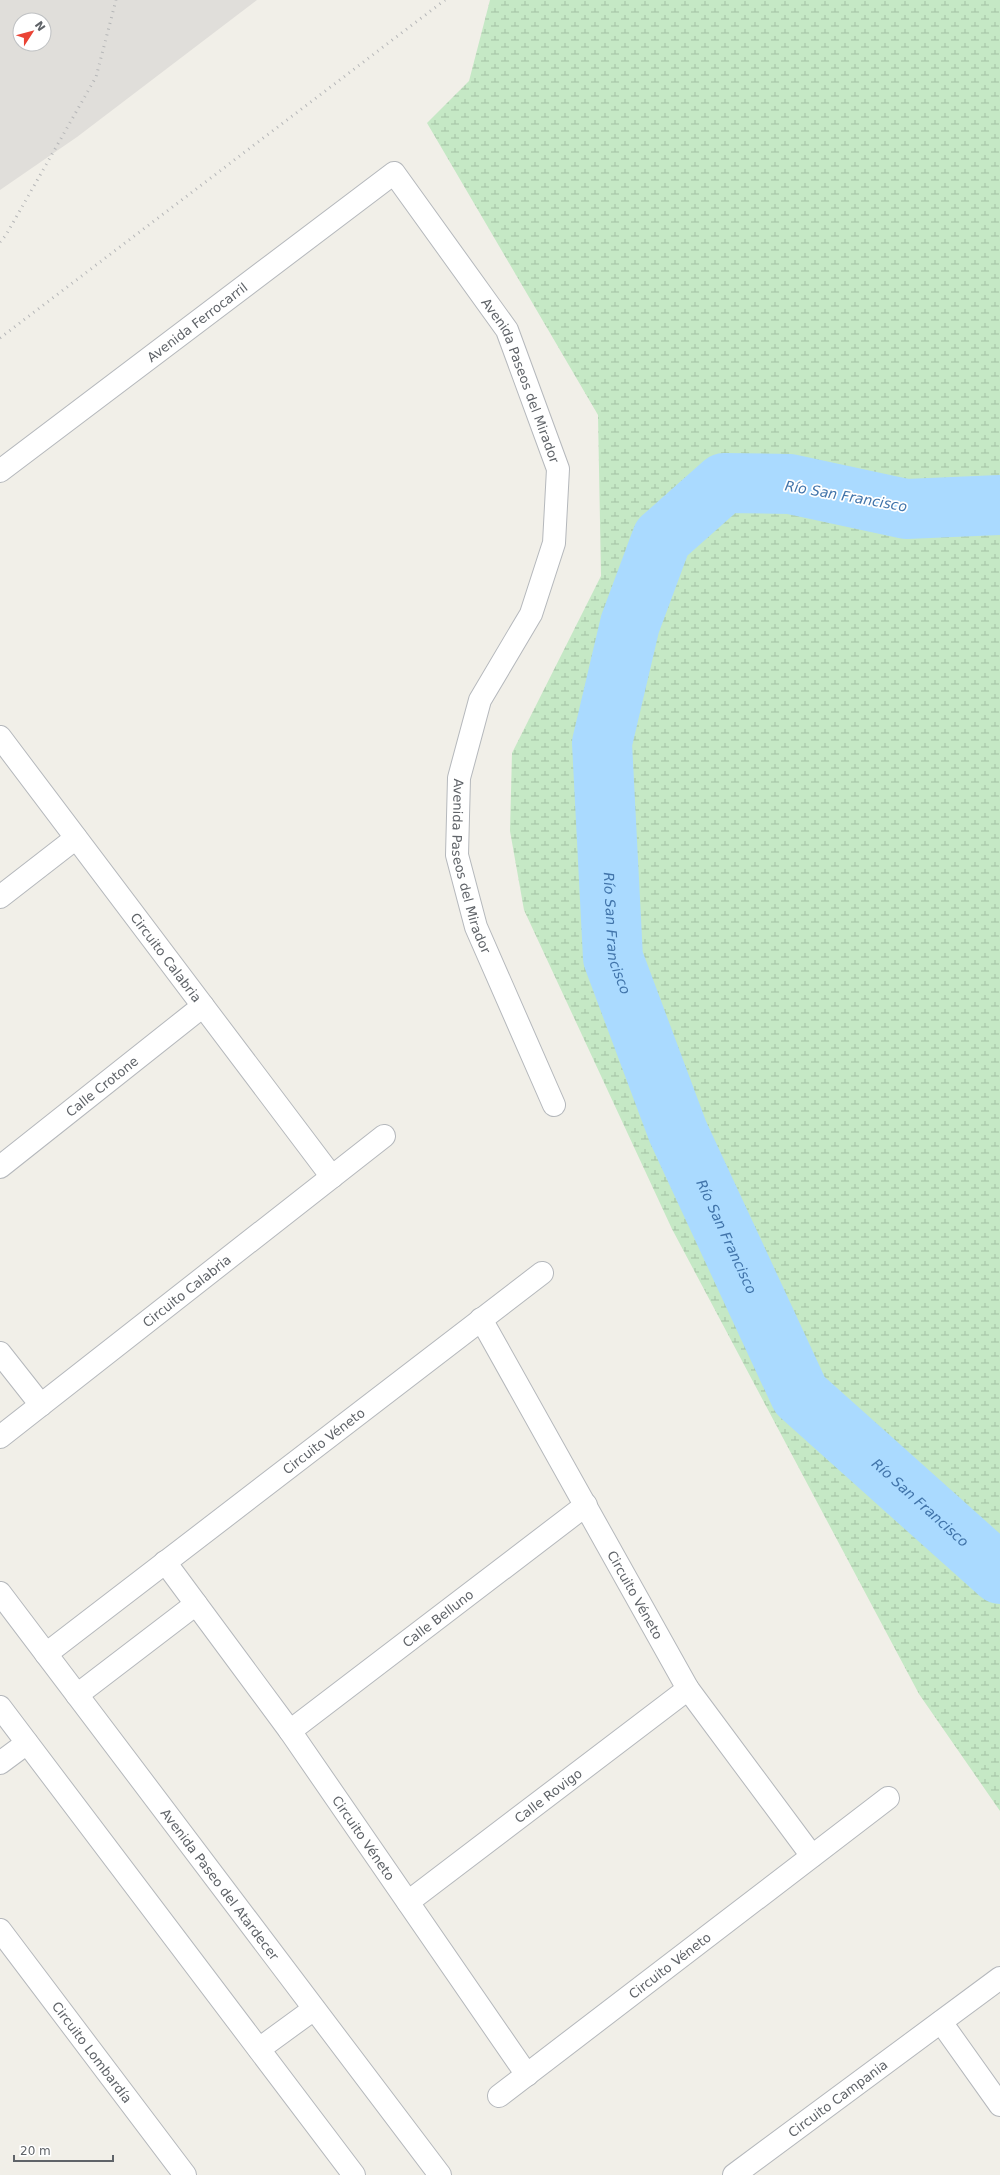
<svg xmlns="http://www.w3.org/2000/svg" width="1000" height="2175" font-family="'DejaVu Sans',sans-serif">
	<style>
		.industrial { fill: #e0deda; fill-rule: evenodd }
		.wetland { fill: url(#wetland-marsh) }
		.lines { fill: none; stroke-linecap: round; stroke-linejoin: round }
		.river { stroke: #aadaff; stroke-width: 60 }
		.street-casing { stroke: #b5b8bc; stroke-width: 24 }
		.street { stroke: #fff; stroke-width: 22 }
		.rail { stroke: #b6b7b8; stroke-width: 3; stroke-dasharray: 1 5; stroke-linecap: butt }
		.labels { text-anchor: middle; stroke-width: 3.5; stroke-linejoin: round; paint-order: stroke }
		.street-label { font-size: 13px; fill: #5f6368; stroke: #fff }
		.water-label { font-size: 14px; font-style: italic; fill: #4174aa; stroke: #fff }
	</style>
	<defs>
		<pattern id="wetland-marsh" width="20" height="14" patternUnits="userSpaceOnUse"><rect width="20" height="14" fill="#c5e8c5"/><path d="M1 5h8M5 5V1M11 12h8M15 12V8" fill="none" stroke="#a3c0a4"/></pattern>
	</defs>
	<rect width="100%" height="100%" fill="#f1efe8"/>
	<path class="industrial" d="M 0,0 L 257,0 L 77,137 L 0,190 ZM 20,20 L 44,20 L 44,44 L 20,44 Z"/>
	<polygon class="wetland" points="490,0 1000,0 1000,1811 919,1694 672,1229 524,910 510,831 512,753 601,576 598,415 427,123 469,81"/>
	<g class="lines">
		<path class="river" id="s1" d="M 1000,505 L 906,509 L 790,484 L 724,483 L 662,538 L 630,624 L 602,743 L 613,958 L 678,1132 L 800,1395 L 1000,1574"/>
		<defs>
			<g id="street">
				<path id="s2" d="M 0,471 L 394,173 L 507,330 L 558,469 L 554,543 L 531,614 L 480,700 L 459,778 L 457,855 L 476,927 L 554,1105"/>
				<path id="s3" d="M 0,737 L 332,1177"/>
				<polyline points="0,897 76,838"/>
				<path id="s4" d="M 0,1167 L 203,1006"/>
				<path id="s5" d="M 481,1319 L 688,1689 L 812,1856"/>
				<polyline points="0,1353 41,1405"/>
				<path id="s6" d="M 0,1437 L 384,1136"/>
				<path id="s7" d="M 165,1562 L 290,1731 L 527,2075"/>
				<path id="s8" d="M 0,1593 L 440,2175"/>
				<path id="s9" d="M 46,1654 L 542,1273"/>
				<polyline points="77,1695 196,1604"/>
				<polyline points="0,1707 354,2175"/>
				<path id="s10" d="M 290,1731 L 586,1505"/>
				<polyline points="0,1763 27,1743"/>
				<path id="s11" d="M 408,1902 L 688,1689"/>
				<path id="s12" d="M 0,1930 L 185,2175"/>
				<polyline points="941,2022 1000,2105"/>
				<polyline points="259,2049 314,2009"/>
				<path id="s13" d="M 499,2096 L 888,1798"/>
				<path id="s14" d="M 734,2175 L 1000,1978"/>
			</g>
		</defs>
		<use href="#street" class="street-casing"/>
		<use href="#street" class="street"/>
		<g class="rail">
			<polyline points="0,242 6,235 96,77 116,0"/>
			<polyline points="0,338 445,0"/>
		</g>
	</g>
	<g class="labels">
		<g class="street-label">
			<text dy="5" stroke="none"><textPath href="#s2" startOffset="247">Avenida Ferrocarril</textPath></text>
			<text dy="5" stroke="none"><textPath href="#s2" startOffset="739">Avenida Paseos del Mirador</textPath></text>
			<text dy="5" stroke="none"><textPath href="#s2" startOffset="1255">Avenida Paseos del Mirador</textPath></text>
			<text dy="5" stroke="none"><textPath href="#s3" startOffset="276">Circuito Calabria</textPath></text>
			<text dy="5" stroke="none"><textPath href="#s4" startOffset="130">Calle Crotone</textPath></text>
			<text dy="5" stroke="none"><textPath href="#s6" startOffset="237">Circuito Calabria</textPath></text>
			<text dy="5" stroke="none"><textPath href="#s9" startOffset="350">Circuito Véneto</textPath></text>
			<text dy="5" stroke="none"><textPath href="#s5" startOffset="316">Circuito Véneto</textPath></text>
			<text dy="5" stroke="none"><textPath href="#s10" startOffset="186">Calle Belluno</textPath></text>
			<text dy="5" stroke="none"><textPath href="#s11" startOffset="176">Calle Rovigo</textPath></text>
			<text dy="5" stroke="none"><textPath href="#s7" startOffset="340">Circuito Véneto</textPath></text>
			<text dy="5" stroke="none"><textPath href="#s8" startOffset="365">Avenida Paseo del Atardecer</textPath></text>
			<text dy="5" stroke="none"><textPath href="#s13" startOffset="215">Circuito Véneto</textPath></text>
			<text dy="5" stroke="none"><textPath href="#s12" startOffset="153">Circuito Lombardía</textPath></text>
			<text dy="5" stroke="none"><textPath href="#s14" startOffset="129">Circuito Campania</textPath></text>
		</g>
		<g class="water-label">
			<text transform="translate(846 496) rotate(10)" y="5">Río San Francisco</text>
			<text dy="5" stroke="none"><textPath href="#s1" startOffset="767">Río San Francisco</textPath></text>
			<text dy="5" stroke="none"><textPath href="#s1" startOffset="1092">Río San Francisco</textPath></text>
			<text dy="5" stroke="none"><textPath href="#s1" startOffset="1428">Río San Francisco</textPath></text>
		</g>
	</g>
	<g transform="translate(32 32) rotate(54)"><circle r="19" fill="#ffffff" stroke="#bfc1c3"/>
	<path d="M0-3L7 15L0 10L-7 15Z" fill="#ea4335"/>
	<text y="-6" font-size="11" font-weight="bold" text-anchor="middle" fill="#5f6368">N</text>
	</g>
	<path d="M14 2155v6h99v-6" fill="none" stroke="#5f6368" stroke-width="2"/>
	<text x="20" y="2155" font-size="12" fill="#5f6368" stroke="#ffffff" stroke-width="3" paint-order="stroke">20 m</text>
</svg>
